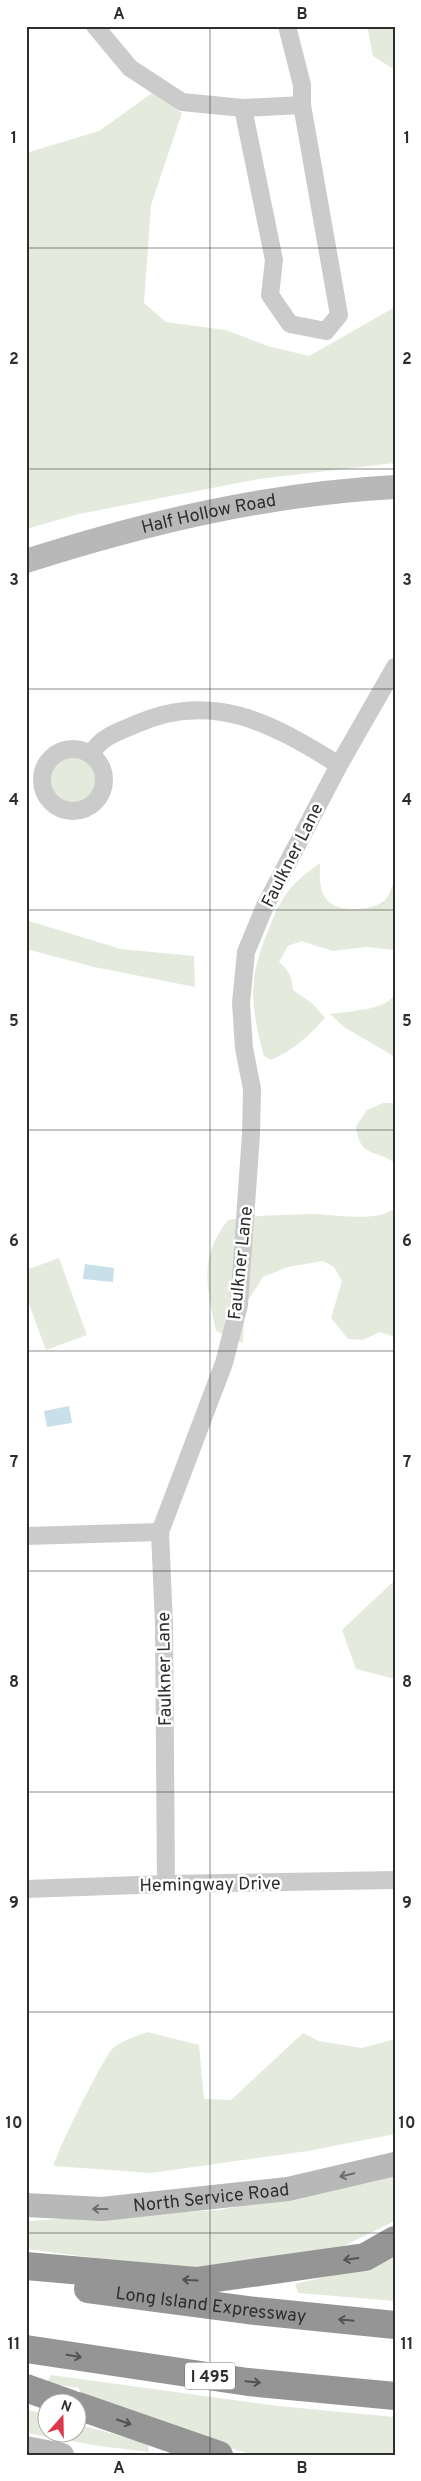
<svg xmlns="http://www.w3.org/2000/svg" width="421" height="2481" font-family="Overpass,sans-serif">
	<style>
		.green { fill: #e5ebdc }
		.water { fill: #c9dfea }
		.lines { fill: none; stroke-linecap: round; stroke-linejoin: round }
		.minor { stroke: #cbcbcb; stroke-width: 18 }
		.secondary { stroke: #b8b8b8; stroke-width: 24 }
		.motorway { stroke: #959595; stroke-width: 28 }
		.oneway { stroke: #6c6c6c }
		.oneway2 { stroke: #525252 }
		.grid { fill: none; stroke: #2e2e2e; stroke-width: 1; stroke-opacity: 0.55 }
		.labels { text-anchor: middle; stroke-width: 5; stroke-linejoin: round; paint-order: stroke }
		.shield { fill: #fff; stroke: #6d6d6d; stroke-width: 1 }
		.shield-label { font-size: 16px; font-weight: bold; fill: #2e2e2e }
		.street-label { font-size: 18px; fill: #2e2e2e; stroke: #fff }
		.neatline { fill: none; stroke: #2e2e2e; stroke-width: 2 }
		.grid-label { font-size: 16px; text-anchor: middle; font-weight: bold; fill: #2e2e2e }
	</style>
	<rect width="100%" height="100%" fill="#fff"/>
	<g class="green">
		<polygon points="367,26 395,26 395,70 373,56"/>
		<polygon points="152,93 182,113 151,205 144,303 166,322 226,330 268,346 309,356 395,307 395,463 259,479 79,514 26,529 26,153 99,131"/>
		<circle cx="72" cy="780" r="28"/>
		<path d="M 320,863 C 320,875 318,891 328,901 C 341,913 370,911 384,901 C 389,897 392,886 395,880 L 395,950 L 366,947 L 333,951 L 301,941 L 288,946 L 279,962 C 289,970 292,977 293,990 L 313,1004 L 325,1018 C 309,1036 294,1050 271,1060 L 264,1056 C 257,1031 251,1006 254,980 C 255,961 273,914 284,897 C 293,883 307,872 320,863 Z"/>
		<polygon points="26,920 121,949 194,956 195,987 94,967 26,949"/>
		<path d="M 395,994 L 395,1057 L 344,1027 L 330,1014 C 348,1011 385,1011 395,994 Z"/>
		<path d="M 383,1103 L 395,1103 L 395,1163 C 374,1148 360,1159 356,1126 L 367,1110 Z"/>
		<path d="M 395,1208 L 395,1337 L 380,1332 L 363,1340 L 348,1339 L 331,1318 L 342,1281 L 334,1267 L 323,1261 L 288,1267 L 263,1277 L 244,1307 L 243,1343 L 216,1331 C 207,1287 198,1258 228,1220 C 254,1215 281,1215 308,1214 C 331,1213 377,1224 395,1208 Z"/>
		<polygon points="59,1258 87,1335 46,1350 26,1296 26,1270"/>
		<polygon points="395,1580 395,1679 356,1669 342,1630"/>
		<path d="M 147,2032 L 199,2045 L 204,2099 L 231,2100 L 303,2033 L 319,2041 L 362,2048 L 395,2039 L 395,2134 L 308,2151 L 151,2173 L 54,2166 C 55,2154 103,2059 112,2049 C 120,2041 137,2036 147,2032 Z"/>
		<polygon points="395,2174 395,2221 327,2254 203,2272 26,2249 26,2221 220,2210"/>
		<polygon points="395,2249 395,2301 298,2293 295,2284 333,2275"/>
		<polygon points="51,2375 278,2406 395,2417 395,2455 253,2455 82,2402 79,2388 47,2383"/>
		<polygon points="26,2409 47,2415 48,2434 78,2434 78,2424 148,2444 149,2452 99,2446 26,2433"/>
	</g>
	<g class="water">
		<polygon points="85,1264 114,1268 113,1282 83,1279"/>
		<polygon points="69,1406 72,1423 47,1427 44,1411"/>
	</g>
	<g class="lines">
		<g class="minor">
			<polyline points="95,26 130,68 182,102 243,108 302,105"/>
			<polyline points="243,108 274,260 270,295 290,324 326,331 339,315 302,105 302,85 287,26"/>
			<circle cx="73" cy="780" r="31"/>
			<path d="M 91,754 C 101,737 117,732 134,725 C 212,689 273,724 339,765"/>
			<polyline points="26,1536 160,1532"/>
			<polyline points="166,1884 164,1624 160,1532 224,1363 239,1305 251,1134 252,1089 244,1048 241,1003 246,952 265,906 339,765 395,667"/>
			<polyline points="26,1889 166,1884 395,1880"/>
		</g>
		<g class="secondary">
			<path id="s1" d="M 26,561 C 149,522 266,494 395,487"/>
			<path id="s2" d="M 26,2205 L 102,2209 L 288,2189 L 395,2164"/>
			<polyline points="26,2448 62,2455"/>
		</g>
		<g class="motorway">
			<polyline points="26,2266 196,2281 365,2257 395,2240"/>
			<path id="s3" d="M 88,2289 L 256,2311 L 395,2325"/>
			<polyline points="26,2349 248,2382 395,2396"/>
			<polyline points="26,2388 71,2404"/>
			<polyline points="78,2406 219,2455"/>
		</g>
	</g>
	<defs><path id="oneway-shaft" d="M-6 0H5M1.5-3L5.5 0L1.5 3" fill="none" stroke-width="1.6" stroke-linecap="round" stroke-linejoin="round" transform="scale(1.25)"/></defs>
	<g class="oneway">
		<use href="#oneway-shaft" transform="translate(347 2175) rotate(167)"/>
		<use href="#oneway-shaft" transform="translate(100 2209) rotate(180)"/>
	</g>
	<g class="oneway2">
		<use href="#oneway-shaft" transform="translate(351 2259) rotate(172)"/>
		<use href="#oneway-shaft" transform="translate(190 2280) rotate(-177)"/>
		<use href="#oneway-shaft" transform="translate(346 2320) rotate(-174)"/>
		<use href="#oneway-shaft" transform="translate(74 2356) rotate(9)"/>
		<use href="#oneway-shaft" transform="translate(253 2382) rotate(6)"/>
		<use href="#oneway-shaft" transform="translate(124 2422) rotate(19)"/>
	</g>
	<path class="grid" d="M 210,26 L 210,2455M 26,248 L 395,248M 26,469 L 395,469M 26,689 L 395,689M 26,910 L 395,910M 26,1130 L 395,1130M 26,1351 L 395,1351M 26,1571 L 395,1571M 26,1792 L 395,1792M 26,2012 L 395,2012M 26,2233 L 395,2233"/>
	<g class="labels">
		<rect class="shield" x="185" y="2362.5" width="50" height="27" rx="4"/>
		<g class="shield-label">
			<text x="210" y="2382">I 495</text>
		</g>
		<g class="street-label">
			<text dy="6" stroke="none"><textPath href="#s1" startOffset="189">Half Hollow Road</textPath></text>
			<text transform="translate(292 855) rotate(-63)" y="6">Faulkner Lane</text>
			<text transform="translate(240 1263) rotate(-84)" y="6">Faulkner Lane</text>
			<text transform="translate(164 1669) rotate(-91)" y="6">Faulkner Lane</text>
			<text transform="translate(210 1884) rotate(-1)" y="6">Hemingway Drive</text>
			<text dy="6" stroke="none"><textPath href="#s2" startOffset="186">North Service Road</textPath></text>
			<text dy="6" stroke="none"><textPath href="#s3" startOffset="124">Long Island Expressway</textPath></text>
		</g>
	</g>
	<rect width="421" height="2481" fill="none" stroke="#ffffff" stroke-width="55"/>
	<g transform="translate(62 2418) rotate(20)"><circle r="24" fill="#ffffff" stroke="#ababab"/>
	<path d="M0-4L9 19L0 12L-9 19Z" fill="#df374b"/>
	<text y="-8" font-size="14" font-weight="bold" text-anchor="middle" fill="#2e2e2e">N</text>
	</g>
	<rect x="28" y="28" width="366" height="2426" class="neatline"/>
	<g class="grid-label">
		<text x="119" y="19">A</text>
		<text x="302" y="19">B</text>
		<text x="14" y="143">1</text>
		<text x="407" y="143">1</text>
		<text x="14" y="364">2</text>
		<text x="407" y="364">2</text>
		<text x="14" y="585">3</text>
		<text x="407" y="585">3</text>
		<text x="14" y="805">4</text>
		<text x="407" y="805">4</text>
		<text x="14" y="1026">5</text>
		<text x="407" y="1026">5</text>
		<text x="14" y="1246">6</text>
		<text x="407" y="1246">6</text>
		<text x="14" y="1467">7</text>
		<text x="407" y="1467">7</text>
		<text x="14" y="1687">8</text>
		<text x="407" y="1687">8</text>
		<text x="14" y="1908">9</text>
		<text x="407" y="1908">9</text>
		<text x="14" y="2128">10</text>
		<text x="407" y="2128">10</text>
		<text x="14" y="2349">11</text>
		<text x="407" y="2349">11</text>
		<text x="119" y="2473">A</text>
		<text x="302" y="2473">B</text>
	</g>
</svg>
